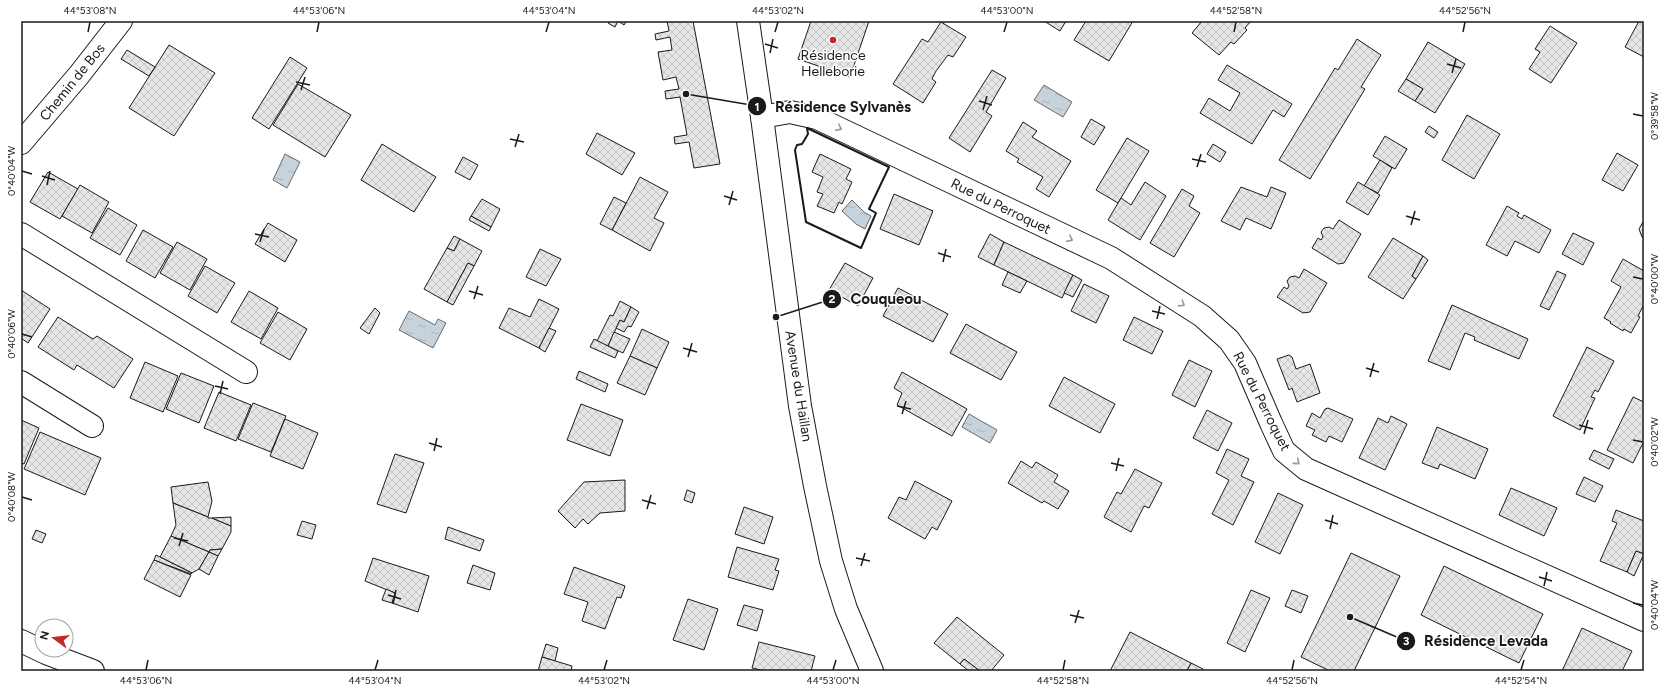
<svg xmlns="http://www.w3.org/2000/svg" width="1665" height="692" viewBox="0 0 1665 692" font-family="Figtree,sans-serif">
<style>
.water{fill:url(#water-ripples);stroke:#6a6a6a}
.building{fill:url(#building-cross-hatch);stroke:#1a1a1a}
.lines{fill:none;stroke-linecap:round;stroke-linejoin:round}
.street-casing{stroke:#1a1a1a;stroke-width:24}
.secondary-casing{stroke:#1a1a1a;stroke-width:24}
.street{stroke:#fff;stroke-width:22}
.secondary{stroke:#fff;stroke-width:22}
.wall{stroke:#1a1a1a;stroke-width:2}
.oneway{stroke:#989898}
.ticks{fill:none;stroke:#1a1a1a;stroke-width:1.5}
.poi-dot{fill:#c62828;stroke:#fff;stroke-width:1.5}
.labels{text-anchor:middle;stroke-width:3;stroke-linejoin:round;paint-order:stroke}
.poi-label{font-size:14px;fill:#1a1a1a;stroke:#fff}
.street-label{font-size:14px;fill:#1a1a1a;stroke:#fff}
.leader{fill:none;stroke:#1a1a1a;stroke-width:1.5}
.callout-dot{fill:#1a1a1a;stroke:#fff;stroke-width:1.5}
.mark-label{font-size:12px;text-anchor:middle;font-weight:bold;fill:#fff}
.callout-label{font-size:15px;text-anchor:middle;font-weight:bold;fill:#1a1a1a;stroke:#fff;stroke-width:3;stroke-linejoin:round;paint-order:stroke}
.neatline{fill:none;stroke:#1a1a1a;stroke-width:1.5}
.ticks-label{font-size:10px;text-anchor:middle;fill:#1a1a1a}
</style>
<defs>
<pattern id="water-ripples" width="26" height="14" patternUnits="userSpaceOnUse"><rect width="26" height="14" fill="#c6d2dc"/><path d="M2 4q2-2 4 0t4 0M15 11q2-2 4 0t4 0" fill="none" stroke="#aab4bc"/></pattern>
<pattern id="building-cross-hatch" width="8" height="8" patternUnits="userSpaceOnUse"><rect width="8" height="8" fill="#e6e6e6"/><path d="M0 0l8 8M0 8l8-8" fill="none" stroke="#c5c5c5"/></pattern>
</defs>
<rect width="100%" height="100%" fill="#fff"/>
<g class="water">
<polygon points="1044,85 1072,102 1063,117 1034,100"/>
<polygon points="285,154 300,162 287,188 273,180"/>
<polygon points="852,200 864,212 871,216 865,229 856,224 842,211"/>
<polygon points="409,311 435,325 438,319 446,323 433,348 399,330"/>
<polygon points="969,414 997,430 990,443 962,427"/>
</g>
<g class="building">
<polygon points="610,21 627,21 624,25 618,21 615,27 608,23"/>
<polygon points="667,21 693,21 720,164 694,168 689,142 675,144 674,137 687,135 680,97 666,99 665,91 679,89 676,77 663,80 658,52 672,50 670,37 656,40 655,34 669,31"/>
<polygon points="811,21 869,21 850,77 798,59"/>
<polygon points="1044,21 1066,21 1060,31"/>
<polygon points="1086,21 1133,21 1109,61 1074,40"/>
<polygon points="1202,21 1251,21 1245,28 1247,30 1234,44 1231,42 1219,55 1192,33"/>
<polygon points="1639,21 1644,21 1644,57 1625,47"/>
<polygon points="941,22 966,37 953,57 948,55 936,71 932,79 936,82 923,103 893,84 922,39 928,42"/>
<polygon points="1550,26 1577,43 1551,83 1529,69 1540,52 1535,49"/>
<polygon points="1357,39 1381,55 1361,87 1365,89 1310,179 1279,160 1335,68 1338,70"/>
<polygon points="1428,42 1465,64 1435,113 1415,101 1423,89 1406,79"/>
<polygon points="169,45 215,73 174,136 129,108"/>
<polygon points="127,50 155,67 149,76 121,59"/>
<polygon points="290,57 307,68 269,129 252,118"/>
<polygon points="1227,65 1292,104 1284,117 1273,110 1252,144 1200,113 1209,98 1230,111 1240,93 1218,80"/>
<polygon points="992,70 1006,78 986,112 992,116 970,152 949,138"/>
<polygon points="1406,79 1423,89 1415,101 1398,91"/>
<polygon points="298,84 351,115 325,157 273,125"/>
<polygon points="1467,115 1500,134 1474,179 1442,160"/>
<polygon points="1091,119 1105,127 1094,145 1081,137"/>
<polygon points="1023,122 1037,131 1032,137 1071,161 1049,197 1036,189 1043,177 1017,162 1019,159 1006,151"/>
<polygon points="1429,126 1438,132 1434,138 1425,132"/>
<polygon points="597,133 635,153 622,175 586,154"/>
<polygon points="1385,136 1407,149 1395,169 1373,156"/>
<polygon points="1127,138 1149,151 1118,203 1096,190"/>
<polygon points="382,144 436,177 414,212 361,180"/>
<polygon points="1213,144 1226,152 1220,162 1207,154"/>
<polygon points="1617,153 1638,165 1623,191 1602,180"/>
<polygon points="820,154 851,169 846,179 852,182 842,204 839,202 834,213 817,206 823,194 817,192 823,177 812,172"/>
<polygon points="463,157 478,165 470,180 455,172"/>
<polygon points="1380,160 1392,168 1378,193 1364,186"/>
<polygon points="48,172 78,189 60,219 30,202"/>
<polygon points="640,177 668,192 654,218 664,223 650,251 612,230"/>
<polygon points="1145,182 1166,196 1140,240 1108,220 1121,198 1131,205"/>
<polygon points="1358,182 1380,195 1368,215 1346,202"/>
<polygon points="80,185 109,202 92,233 62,216"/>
<polygon points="1241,187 1267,197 1271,187 1286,193 1271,229 1246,218 1240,230 1221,221"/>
<polygon points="1182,189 1194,196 1189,206 1200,213 1174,257 1150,243"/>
<polygon points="894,194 933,211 919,245 880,229"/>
<polygon points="614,197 626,203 612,230 600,224"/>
<polygon points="482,199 500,209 491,227 471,216"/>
<polygon points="1507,206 1519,213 1517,216 1522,219 1524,215 1551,230 1539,253 1515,241 1507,256 1486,245"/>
<polygon points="108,208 137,225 120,255 90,238"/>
<polygon points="471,216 491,227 489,231 469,220"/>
<polygon points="1339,220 1361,234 1344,263 1338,264 1312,248 1318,238 1321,240 1323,237 1321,232 1324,228 1329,227 1333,229"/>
<polygon points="1644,220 1644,238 1642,237 1639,229"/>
<polygon points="268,223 297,240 285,262 255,244"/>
<polygon points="143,230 173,247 155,278 126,261"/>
<polygon points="1573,233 1594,243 1583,265 1562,254"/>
<polygon points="990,234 1004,242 994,265 978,257"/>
<polygon points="454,236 460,239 454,251 447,248"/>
<polygon points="1393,238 1423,256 1412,276 1416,279 1403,299 1368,277"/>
<polygon points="460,239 482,251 474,266 468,263 447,302 424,289 447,248 454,251"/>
<polygon points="177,242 207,259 190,290 160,273"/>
<polygon points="1004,242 1073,275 1062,298 994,265"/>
<polygon points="540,249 561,259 546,286 526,277"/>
<polygon points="1423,256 1428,260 1416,279 1412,276"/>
<polygon points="1623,259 1644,271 1644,304 1638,316 1640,317 1631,333 1624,329 1623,331 1610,323 1611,322 1604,318 1621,287 1611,281"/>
<polygon points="468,263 474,266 453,305 447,302"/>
<polygon points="845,263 873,278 858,306 829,290"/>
<polygon points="205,266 235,283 217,313 188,296"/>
<polygon points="1304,269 1327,283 1310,312 1303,313 1277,297 1284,287 1287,289 1289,286 1287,281 1290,277 1295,276 1299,278"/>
<polygon points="1557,271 1566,275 1549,310 1540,306"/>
<polygon points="1008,272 1027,281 1020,293 1002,285"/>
<polygon points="1073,275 1082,280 1073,297 1064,293"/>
<polygon points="1084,284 1109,296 1096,323 1071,311"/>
<polygon points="898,288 948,314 933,342 883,316"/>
<polygon points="21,290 50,309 28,343 21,338"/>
<polygon points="249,291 278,308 261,339 231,322"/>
<polygon points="539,299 559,309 539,348 499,328 509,308 530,317"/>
<polygon points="620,301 631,307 624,322 620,320 608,346 597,341 610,315 613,316"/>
<polygon points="1452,305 1528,339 1519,359 1474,340 1475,337 1465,333 1450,370 1428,361"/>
<polygon points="631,307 639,312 631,327 628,326 624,332 616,328 620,320 624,322"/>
<polygon points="375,308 380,313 369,334 360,328"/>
<polygon points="278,312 307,329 290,360 260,343"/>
<polygon points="58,317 93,339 97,336 133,359 114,388 77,365 74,370 38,347"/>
<polygon points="1134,317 1163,331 1152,354 1123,340"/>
<polygon points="966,324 1017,352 1001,380 950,353"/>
<polygon points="549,328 556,331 545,352 539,348"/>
<polygon points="642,329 669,342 657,368 630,356"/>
<polygon points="614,332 630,339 623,353 608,346"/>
<polygon points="594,339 618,351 615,358 590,347"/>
<polygon points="1587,347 1614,361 1598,392 1595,390 1591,397 1595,398 1580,430 1553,416"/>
<polygon points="1289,355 1292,357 1296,369 1310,364 1320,393 1297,402 1292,388 1289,390 1277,359"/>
<polygon points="630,356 657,368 645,395 617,383"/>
<polygon points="1189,360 1212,371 1195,407 1172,395"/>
<polygon points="145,362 178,376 163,412 130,398"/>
<polygon points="579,371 608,384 605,392 576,379"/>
<polygon points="902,372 967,409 952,436 897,405 902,393 894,388"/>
<polygon points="181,373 214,386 199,423 166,409"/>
<polygon points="1064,377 1115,404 1100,433 1049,406"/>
<polygon points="219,392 251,405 236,441 204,428"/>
<polygon points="1633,397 1644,402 1644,441 1633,463 1607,450"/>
<polygon points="253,403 286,416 271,452 238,439"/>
<polygon points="581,404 623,420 610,456 567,440"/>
<polygon points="1328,408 1353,419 1342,442 1329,436 1326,442 1312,435 1315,430 1306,426 1312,413 1320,418 1325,409"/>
<polygon points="1207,410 1232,423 1218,451 1193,438"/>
<polygon points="1391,416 1407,424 1385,470 1359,458 1378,418 1388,423"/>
<polygon points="285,419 318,433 303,469 270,456"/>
<polygon points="21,420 39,428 24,464 21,463"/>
<polygon points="1437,427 1488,449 1475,479 1440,464 1438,469 1422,463"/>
<polygon points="40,432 101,458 85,495 24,469"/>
<polygon points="1227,449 1249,459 1241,476 1254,482 1233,525 1212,514 1229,480 1216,473"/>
<polygon points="1594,450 1614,459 1609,469 1589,459"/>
<polygon points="395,454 424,463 406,513 377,504"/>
<polygon points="1021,461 1032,468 1036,462 1058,475 1054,482 1069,491 1058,509 1044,501 1042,503 1008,483"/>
<polygon points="1135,469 1162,483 1149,508 1144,506 1131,532 1104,517 1117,492 1121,494"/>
<polygon points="1584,477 1603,486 1595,502 1576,494"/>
<polygon points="625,480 625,511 600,513 588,524 583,519 575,528 558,511 584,482"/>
<polygon points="915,481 952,501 937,530 932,527 925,539 888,518 899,497 906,500"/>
<polygon points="208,482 212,501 208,517 173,503 171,487"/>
<polygon points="1511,488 1557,508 1544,536 1499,515"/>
<polygon points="687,490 695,493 692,503 684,500"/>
<polygon points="1278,493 1303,505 1280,554 1255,542"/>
<polygon points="173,503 208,517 208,518 212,518 231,526 231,532 222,549 210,550 209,552 171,536 176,525"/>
<polygon points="744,507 773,517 764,544 735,534"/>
<polygon points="1616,510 1644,521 1644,554 1636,551 1627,572 1600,561 1617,523 1612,521"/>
<polygon points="231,517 231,526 212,518"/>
<polygon points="302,521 316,525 312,539 297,535"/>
<polygon points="448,527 484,540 480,551 445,539"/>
<polygon points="36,530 46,534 42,543 32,539"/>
<polygon points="171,536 209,552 199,569 192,573 160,557"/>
<polygon points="737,547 779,559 775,570 779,571 773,590 728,577"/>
<polygon points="222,549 218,556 209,552 210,550"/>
<polygon points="1636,551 1644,554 1634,576 1627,572"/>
<polygon points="209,552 218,556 209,575 199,569"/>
<polygon points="1351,553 1400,576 1354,671 1330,671 1301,657"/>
<polygon points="156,555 192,573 191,574 154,560"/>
<polygon points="373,558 429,576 418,612 392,603 395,593 365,581"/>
<polygon points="154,560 191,575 180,597 144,579"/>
<polygon points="473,565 495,573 490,590 467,583"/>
<polygon points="1444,566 1543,614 1519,663 1421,615"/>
<polygon points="574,567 625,586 621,598 617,597 605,629 582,621 588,602 564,594"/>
<polygon points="386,589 395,593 392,603 382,600"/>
<polygon points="1251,590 1270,598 1245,652 1227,643"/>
<polygon points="1292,590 1308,596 1301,613 1285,606"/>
<polygon points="688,599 718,609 704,650 673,640"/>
<polygon points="744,605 763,610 757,631 737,625"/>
<polygon points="957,617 1004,655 991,671 980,671 964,659 960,664 934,643"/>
<polygon points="1582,628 1632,651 1622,671 1562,671"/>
<polygon points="1130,632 1191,663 1187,671 1110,671"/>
<polygon points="759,642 815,656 811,671 765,671 752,668"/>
<polygon points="546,644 558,648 555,661 542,657"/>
<polygon points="542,657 572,666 571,671 538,671"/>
<polygon points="964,659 980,671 969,671 960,664"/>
<polygon points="1191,663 1203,669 1202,671 1187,671"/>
</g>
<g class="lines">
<defs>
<g id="street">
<polyline points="762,117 790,112 817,118 1111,258 1202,316 1229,340 1245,363 1271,423 1284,451 1306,469 1644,620"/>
<polyline points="21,143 79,75 121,21"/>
<polyline points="21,234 246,372"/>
<polyline points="21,382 92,426"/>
<polyline points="21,641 46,653 93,671"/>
</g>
<polyline id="secondary" points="748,21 762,117 800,406 815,486 831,561 846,609 872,671"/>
</defs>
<use href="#street" class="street-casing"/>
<use href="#secondary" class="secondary-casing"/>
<use href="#street" class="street"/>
<use href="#secondary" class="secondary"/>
<polygon class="wall" points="807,128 889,167 869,209 876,213 861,248 806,222 795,150 797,145 802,144 808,134"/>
</g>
<defs><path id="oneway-chevron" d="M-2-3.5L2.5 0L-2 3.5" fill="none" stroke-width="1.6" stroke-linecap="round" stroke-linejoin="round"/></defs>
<g class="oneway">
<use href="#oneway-chevron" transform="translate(839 128) rotate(26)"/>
<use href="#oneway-chevron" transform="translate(1070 239) rotate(26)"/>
<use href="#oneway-chevron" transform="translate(1182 304) rotate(32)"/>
<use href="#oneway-chevron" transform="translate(1297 462) rotate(41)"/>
</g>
<path class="ticks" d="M 88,32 L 90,22M 317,32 L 319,22M 546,32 L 549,22M 775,32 L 778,22M 1004,32 L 1007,22M 1234,32 L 1236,22M 1463,32 L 1465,22M 765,44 L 778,48M 770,53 L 773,39M 1447,64 L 1461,68M 1452,73 L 1456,59M 296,82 L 310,85M 301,90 L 305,77M 979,101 L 992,105M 983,110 L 987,96M 1633,114 L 1643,116M 510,139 L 524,142M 515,147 L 519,134M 1192,159 L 1206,162M 1197,167 L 1201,154M 22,171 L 32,174M 42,176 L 55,180M 47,185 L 50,171M 724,196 L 737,200M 729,205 L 733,191M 1406,216 L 1420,220M 1411,225 L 1415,211M 255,234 L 269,237M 260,242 L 264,229M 938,253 L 951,257M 943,262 L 946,249M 1633,277 L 1643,279M 469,291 L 483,295M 474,299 L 478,286M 1152,311 L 1165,314M 1157,319 L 1160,306M 22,334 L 32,337M 683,348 L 697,352M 688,357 L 692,343M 1366,368 L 1379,372M 1370,377 L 1374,363M 215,386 L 228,389M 220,394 L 223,381M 897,406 L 911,409M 902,414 L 906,401M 1579,425 L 1593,429M 1584,434 L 1588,420M 1633,440 L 1643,442M 429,443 L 442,447M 434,451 L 437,438M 1111,463 L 1124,466M 1116,471 L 1119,458M 22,497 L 32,500M 642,500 L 656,504M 647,509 L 651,495M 1325,520 L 1338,524M 1330,529 L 1333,515M 174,538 L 188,541M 179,546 L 183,533M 856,558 L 870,561M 861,566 L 865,553M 1539,577 L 1552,581M 1544,586 L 1547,572M 388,595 L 401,599M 1633,603 L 1643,605M 393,604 L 396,590M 1070,615 L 1084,618M 1075,623 L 1079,610M 146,670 L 148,660M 375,670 L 378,660M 604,670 L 607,660M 833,670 L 836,660M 1063,670 L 1065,660M 1292,670 L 1294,660M 1521,670 L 1524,660"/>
<circle class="poi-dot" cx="833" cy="40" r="4"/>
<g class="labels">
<g class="poi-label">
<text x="833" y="60">Résidence<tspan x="833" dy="16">Helleborie</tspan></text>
</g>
<g class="street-label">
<text transform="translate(72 82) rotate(-51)" y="5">Chemin de Bos</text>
<text transform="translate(1001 206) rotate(26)" y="5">Rue du Perroquet</text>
<text transform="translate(799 386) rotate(81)" y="5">Avenue du Haillan</text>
<text transform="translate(1262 401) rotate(63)" y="5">Rue du Perroquet</text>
</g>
</g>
<path class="leader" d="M686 94L757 106M776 317L832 299M1350 617L1406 641"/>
<g class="callout-dot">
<circle cx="686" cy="94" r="4"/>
<circle cx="776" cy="317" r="4"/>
<circle cx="1350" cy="617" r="4"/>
<circle cx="757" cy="106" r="10"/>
<circle cx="832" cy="299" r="10"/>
<circle cx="1406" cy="641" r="10"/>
</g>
<g class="mark-label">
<text x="757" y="111">1</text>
<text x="832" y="303">2</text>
<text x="1406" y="645">3</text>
</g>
<g class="callout-label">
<text x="843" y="112">Résidence Sylvanès</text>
<text x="886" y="304">Couqueou</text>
<text x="1486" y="646">Résidence Levada</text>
</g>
<rect width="1665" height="692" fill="none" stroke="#ffffff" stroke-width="44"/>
<g transform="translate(54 638) rotate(285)"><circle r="19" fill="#ffffff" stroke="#a3a3a3"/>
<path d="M0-3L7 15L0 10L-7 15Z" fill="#c62828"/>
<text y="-6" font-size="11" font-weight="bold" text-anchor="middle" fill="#1a1a1a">N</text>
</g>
<rect x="22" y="22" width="1621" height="648" class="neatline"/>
<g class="ticks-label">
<text x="90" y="14">44°53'08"N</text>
<text x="319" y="14">44°53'06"N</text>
<text x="549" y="14">44°53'04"N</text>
<text x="778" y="14">44°53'02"N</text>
<text x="1007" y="14">44°53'00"N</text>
<text x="1236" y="14">44°52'58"N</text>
<text x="1465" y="14">44°52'56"N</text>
<text transform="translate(1654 116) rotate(-90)" y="4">0°39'58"W</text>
<text transform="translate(11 171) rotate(-90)" y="4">0°40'04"W</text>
<text transform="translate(1654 279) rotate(-90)" y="4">0°40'00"W</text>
<text transform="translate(11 334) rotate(-90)" y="4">0°40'06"W</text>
<text transform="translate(1654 442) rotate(-90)" y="4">0°40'02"W</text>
<text transform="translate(11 497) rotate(-90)" y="4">0°40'08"W</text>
<text transform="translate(1654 605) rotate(-90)" y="4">0°40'04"W</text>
<text x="146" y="684">44°53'06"N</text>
<text x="375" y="684">44°53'04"N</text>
<text x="604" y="684">44°53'02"N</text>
<text x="833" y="684">44°53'00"N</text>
<text x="1063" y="684">44°52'58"N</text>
<text x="1292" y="684">44°52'56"N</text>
<text x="1521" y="684">44°52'54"N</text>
</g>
</svg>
